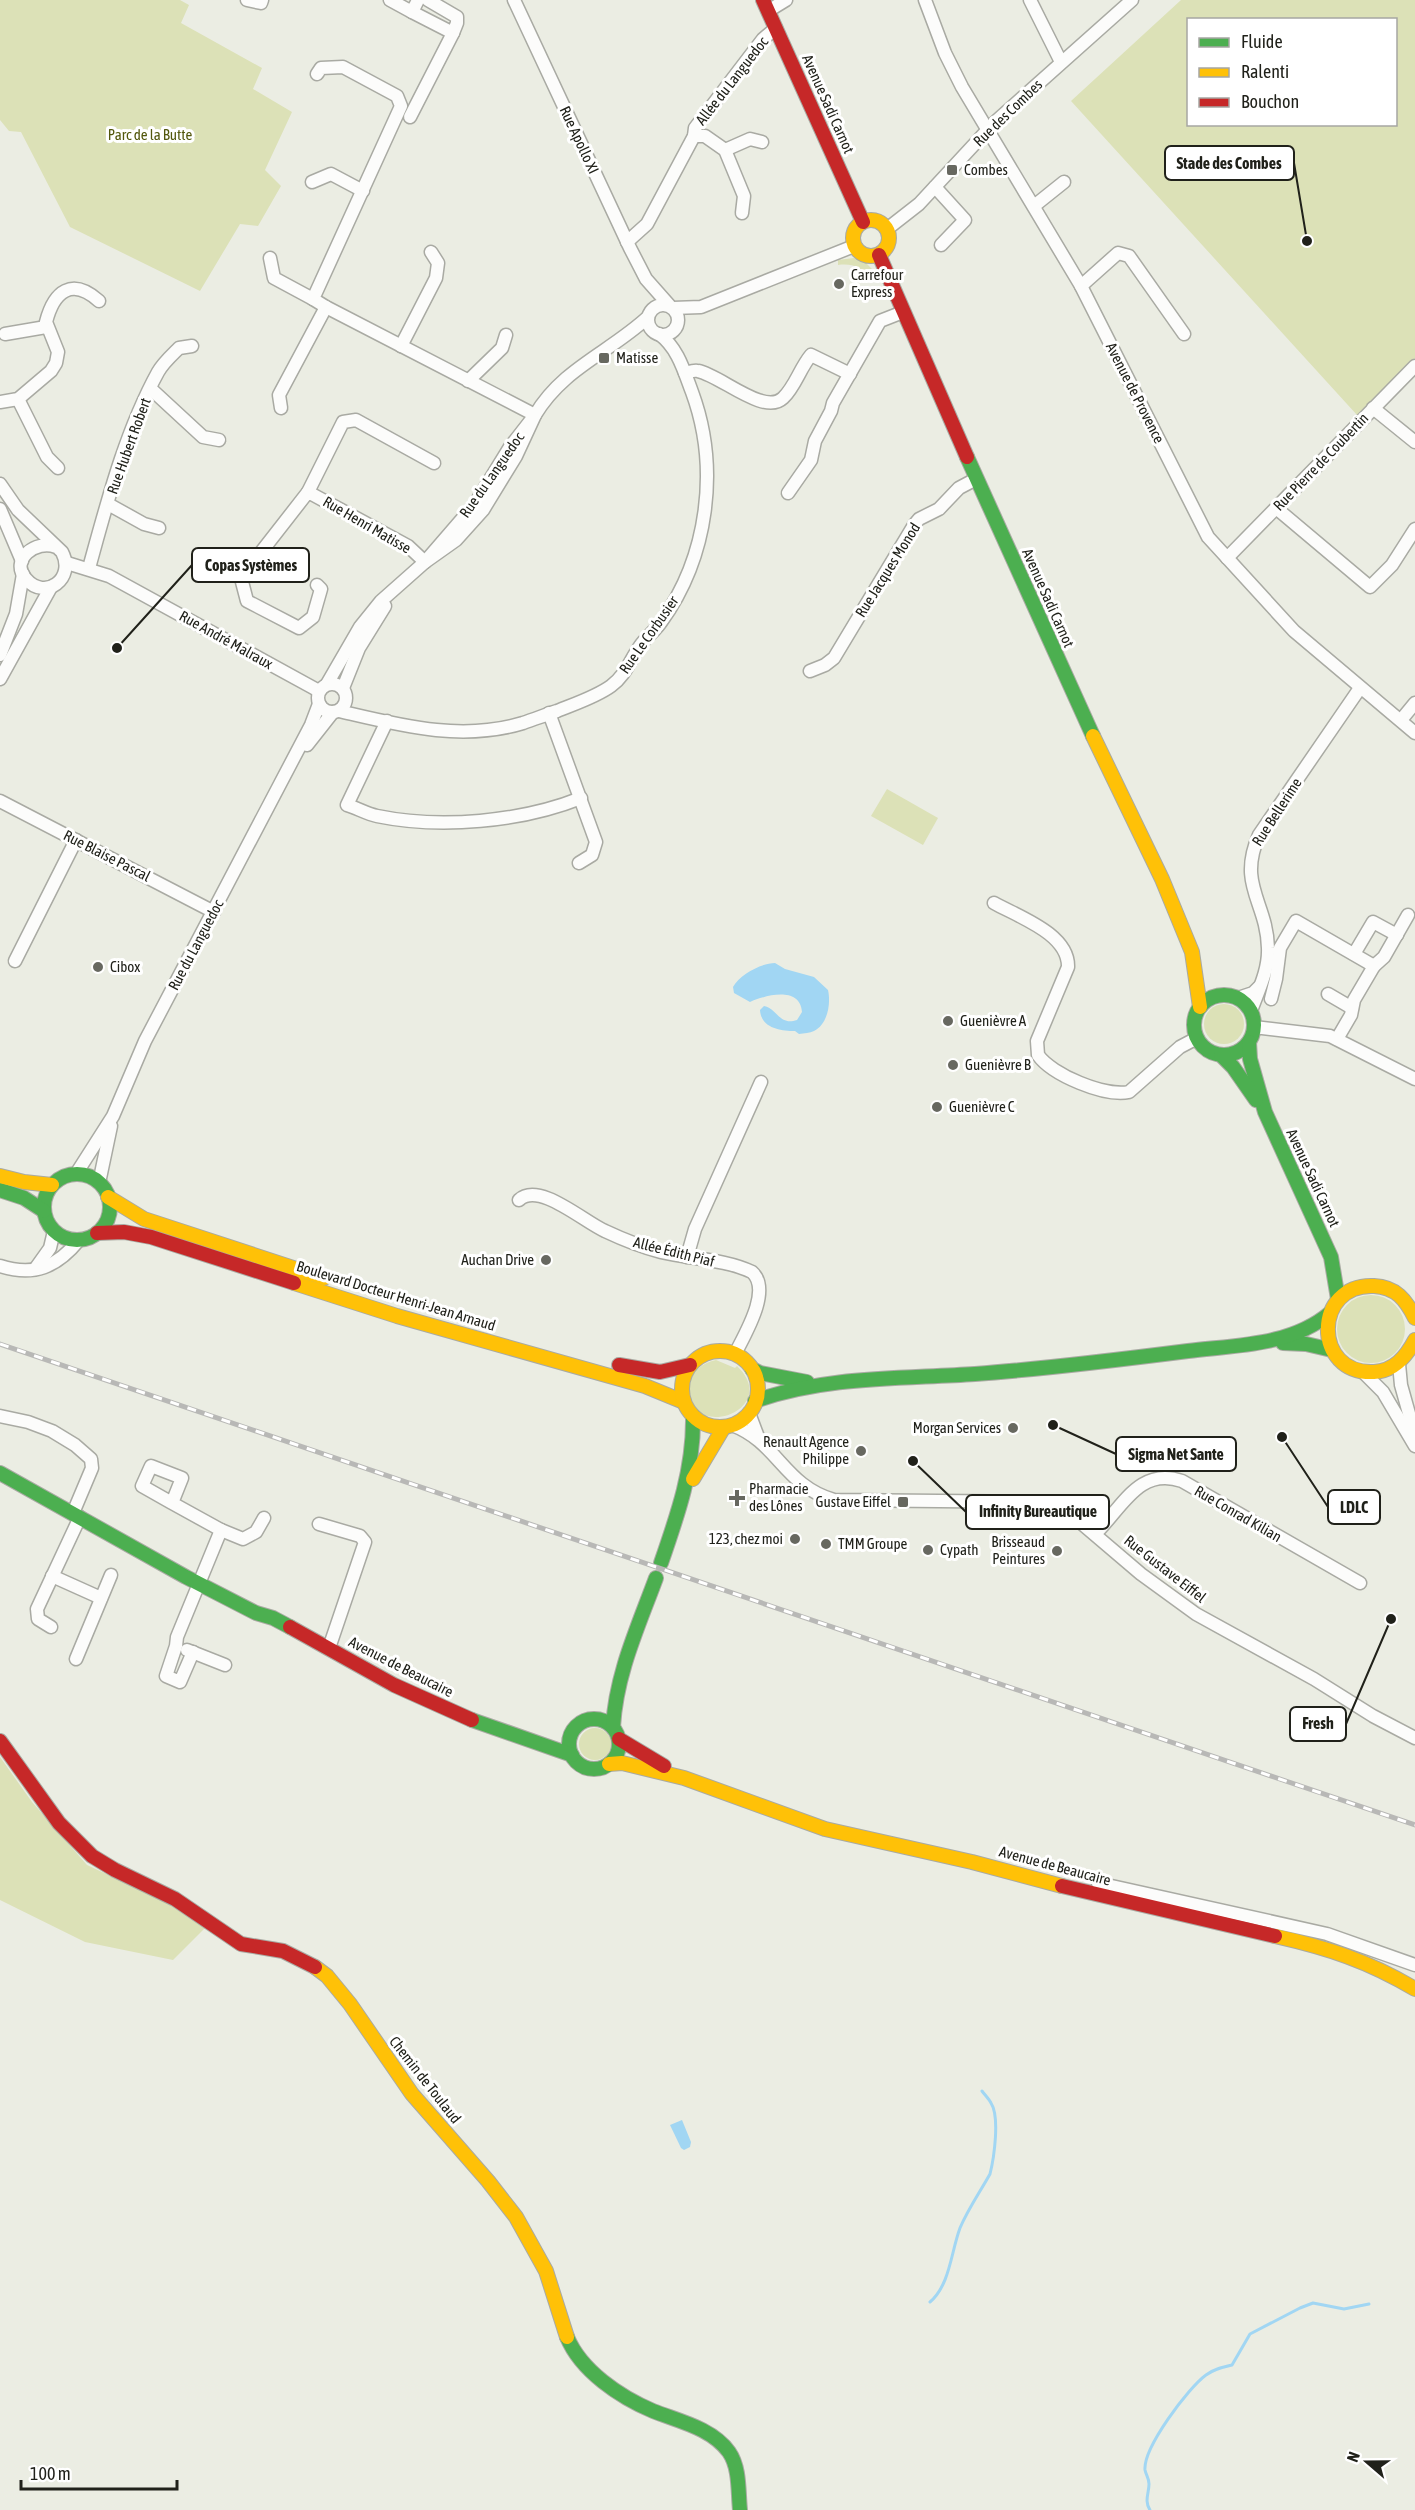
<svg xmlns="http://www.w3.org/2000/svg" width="1415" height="2510" viewBox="0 0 1415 2510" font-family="'Asap Condensed',sans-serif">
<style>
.green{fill:#dce1b7;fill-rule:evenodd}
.water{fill:#a1d6f3}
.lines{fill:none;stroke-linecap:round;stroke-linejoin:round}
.stream{stroke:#a1d6f3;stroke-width:3}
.street-casing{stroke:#a9aaa3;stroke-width:15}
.fast-casing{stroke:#a9aaa3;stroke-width:16}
.slow-casing{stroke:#a9aaa3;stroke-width:16}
.jam-casing{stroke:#a9aaa3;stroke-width:16}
.street{stroke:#fcfcfb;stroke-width:12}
.fast{stroke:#4caf50;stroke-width:14}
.slow{stroke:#ffc107;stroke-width:14}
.jam{stroke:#c62828;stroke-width:14}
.rail-casing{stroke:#b8b8b6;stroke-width:5}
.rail{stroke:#fff;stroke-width:3;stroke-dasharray:9;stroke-linecap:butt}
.poi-dot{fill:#676860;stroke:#fff;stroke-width:2}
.labels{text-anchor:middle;stroke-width:6;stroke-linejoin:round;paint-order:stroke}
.street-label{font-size:15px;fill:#20211a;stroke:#fff}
.park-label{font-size:15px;fill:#52570c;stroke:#fff}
.poi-label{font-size:15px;fill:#20211a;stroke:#fff;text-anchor:start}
.leader{fill:none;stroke:#20211a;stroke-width:2}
.callout-dot{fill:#20211a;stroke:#fff;stroke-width:2}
.callout{fill:#fff;stroke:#20211a;stroke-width:2}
.callout-label{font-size:16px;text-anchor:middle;font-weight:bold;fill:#20211a}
</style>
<rect width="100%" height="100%" fill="#ebede3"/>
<g class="green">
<polygon points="0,0 180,0 189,5 181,23 262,68 253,89 292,112 265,170 281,186 258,226 240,224 200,291 70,227 21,132 9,131 0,120"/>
<path d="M 1181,0 L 1415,0 L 1415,358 L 1357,415 L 1071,101 ZM 1188,20 L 1396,20 L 1396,124 L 1188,124 Z"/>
<path d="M 854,258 L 865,262 L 877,274 L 869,279 C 862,267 852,263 838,265 L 838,260 Z"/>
<polygon points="887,789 938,818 923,845 871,816"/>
<circle cx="1224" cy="1024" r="20"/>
<circle cx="1371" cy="1329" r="34"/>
<path d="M 716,1360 L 735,1368 L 737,1366 C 784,1411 683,1445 690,1384 C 692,1370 703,1363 716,1360 Z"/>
<circle cx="595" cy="1744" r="16"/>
<polygon points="0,1757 32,1802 87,1865 164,1901 205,1928 173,1960 85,1942 0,1900"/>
</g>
<g class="water">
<path d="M 775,963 L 785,969 L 814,977 L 828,990 C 831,1003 828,1024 814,1031 C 810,1033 804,1033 799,1034 L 795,1031 C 780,1031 761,1028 760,1010 L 764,1006 C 778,1009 779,1026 797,1020 L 802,1012 C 800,986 766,995 750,1002 L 734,993 L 733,987 C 740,974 762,963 775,963 Z"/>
<polygon points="682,2120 691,2142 690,2147 684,2150 681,2148 670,2125"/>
</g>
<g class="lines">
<g class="stream">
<path d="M 930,2302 C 950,2285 951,2252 960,2228 C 968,2209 980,2192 990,2174 C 994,2158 1000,2117 991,2103 C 989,2099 985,2095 982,2091"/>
<path d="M 1150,2510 C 1144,2501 1149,2493 1149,2484 C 1149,2478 1146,2475 1145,2470 C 1143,2448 1188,2388 1206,2375 C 1214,2369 1223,2367 1232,2365 L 1250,2334 L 1300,2308 L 1313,2303 L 1344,2309 L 1369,2304"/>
</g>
<defs>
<g id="street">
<polyline points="247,0 261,3 262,0"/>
<polyline points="390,0 412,12 418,0"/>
<polyline points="514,0 630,248 646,279 669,305"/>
<polyline points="925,0 945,53 962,87 1081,286 1208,537 1294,631 1415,733"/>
<polyline points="1030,0 1061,62"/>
<polyline points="768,11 786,0"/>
<polyline points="412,12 453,33 457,23 457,17 428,0"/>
<path d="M 317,74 L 321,68 L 343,67 L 397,96 L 401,106 L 313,299 L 326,307 L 535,415 C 563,368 609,353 648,317"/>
<polyline points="410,117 453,33"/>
<polyline points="694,136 705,136 725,150 744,196 742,213"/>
<polyline points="725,150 750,139 762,142"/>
<polyline points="312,182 331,174 363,191"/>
<polyline points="935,187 965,220 941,245"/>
<polyline points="1034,206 1064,182"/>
<polyline points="887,229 919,204 994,123 1132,0"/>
<polyline points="627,242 647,224 694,136 695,128 763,39 776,28"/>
<polyline points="270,258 274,278 313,299"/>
<polyline points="1081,286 1118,253 1129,256 1184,334"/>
<circle cx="663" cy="320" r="15"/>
<polyline points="673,308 701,307 854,246"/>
<polyline points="5,334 46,327"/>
<polyline points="401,346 436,278 438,263 431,252"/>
<path d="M 685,373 C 689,372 694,370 698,371 C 720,375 764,416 783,398 C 795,387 800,368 811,355 L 850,374"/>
<polyline points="468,381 502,348 506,335"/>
<polyline points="151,389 203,437 219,440"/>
<polyline points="18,399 47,457 58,468"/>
<path d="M 0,402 L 18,399 L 51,371 L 56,363 L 58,352 L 46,322 C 54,291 72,277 99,301"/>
<polyline points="281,408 279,395 326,307"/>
<polyline points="1373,408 1415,442"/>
<path d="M 0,484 L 18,510 L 62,552 C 76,579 45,601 26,579 C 9,560 36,539 56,547"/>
<polyline points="308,492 343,422 356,420 434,463"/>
<polyline points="788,493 811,460 815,441 831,411 833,403 880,321 903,312"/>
<polyline points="108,504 144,524 159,528"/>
<polyline points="1276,508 1370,587 1392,565 1415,529"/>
<polyline points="0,509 22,561"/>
<polyline points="1227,558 1415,366"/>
<polyline points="67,563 109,576 319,691"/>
<path d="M 89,568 C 107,503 125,432 158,372 C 163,363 172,355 179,348 L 192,346"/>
<polyline points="317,585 321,589 313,617 299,628 247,601 241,578 308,492 408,546 425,562"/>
<polyline points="0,655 16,614 23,574"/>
<polyline points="810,671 825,665 834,658 914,525 919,519 939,509 959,488 976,479"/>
<polyline points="0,679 51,587"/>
<circle cx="332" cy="698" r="14"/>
<polyline points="327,684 360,627 381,601 425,562 456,540 483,510 516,456 535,415 510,447 475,504 425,562"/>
<polyline points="343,688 359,648 385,606"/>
<path d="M 339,711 C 399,725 461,742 523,723 C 534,719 546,715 557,711 C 574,704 596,697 611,686 C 626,675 630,660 640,646 C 646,637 655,631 661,622 C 708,557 720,468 692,392 C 684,371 678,348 659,334"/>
<polyline points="549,713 596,842 592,855 579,863"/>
<polyline points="1401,720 1415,703"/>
<path d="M 387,721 L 347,805 C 357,808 367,814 377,816 C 440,829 521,822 581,798"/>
<polyline points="307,745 333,712"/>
<polyline points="0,801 214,912"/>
<path d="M 994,903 C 1019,917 1069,934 1068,967 L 1037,1041 L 1038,1055 C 1052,1075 1105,1097 1129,1092 L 1180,1047 L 1197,1038"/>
<polyline points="1354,954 1373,922 1397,935"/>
<polyline points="15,961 76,840"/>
<polyline points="1374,966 1384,957 1408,915"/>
<polyline points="1328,994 1352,1008"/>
<polyline points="1238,998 1253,993 1260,986"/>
<polyline points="1271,999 1276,979 1280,948 1296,921 1374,966 1354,1000 1351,1015 1337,1039"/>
<path d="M 1251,1011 C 1258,991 1269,970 1268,948 C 1267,902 1237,885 1259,835 L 1360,688"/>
<polyline points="1254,1027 1330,1036 1415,1079"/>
<polyline points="76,1174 113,1116 145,1041 311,725 319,704"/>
<polyline points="99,1183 111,1126"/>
<path d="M 519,1200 C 539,1181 584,1222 605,1231 C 622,1239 642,1247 661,1252 C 690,1259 725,1259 752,1272 C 772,1290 745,1334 735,1354"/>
<polyline points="687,1257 695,1229 761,1082"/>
<path d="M 0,1266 C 34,1277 57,1267 79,1240"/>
<polyline points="35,1269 50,1248 54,1231"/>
<polyline points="1399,1364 1401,1385 1415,1435"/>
<polyline points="1364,1373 1383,1392 1415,1446"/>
<polyline points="749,1413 758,1437"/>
<polyline points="0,1416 28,1422 52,1431 75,1445 91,1459 92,1468 73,1513"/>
<path d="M 732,1425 C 778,1442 784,1486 834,1500 L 1037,1502 L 1047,1503 L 1067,1511 L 1141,1574 L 1196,1614 L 1314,1679 L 1373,1716 L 1415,1738"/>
<polyline points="172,1503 142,1486 151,1466 182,1478 172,1503 221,1530 177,1637 176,1646 166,1676 180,1682 193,1652"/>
<polyline points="319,1524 360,1536 365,1542 329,1648"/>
<polyline points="221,1530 243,1539 256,1532 264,1518"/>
<path d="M 1095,1534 C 1122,1508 1139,1466 1182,1481 L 1360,1583"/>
<polyline points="52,1576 101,1598"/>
<polyline points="51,1627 38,1619 37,1609 80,1517"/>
<polyline points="187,1650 225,1665"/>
<polyline points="76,1659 111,1575"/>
<polyline points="1098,1883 1327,1934 1415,1965"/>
</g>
<g id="fast">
<polyline points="967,457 1093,736"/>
<circle cx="1224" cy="1025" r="30"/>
<polyline points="1249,1042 1250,1059 1265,1112 1331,1257 1338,1299"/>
<polyline points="1221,1055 1233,1067 1256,1100"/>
<circle cx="77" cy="1207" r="33"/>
<polyline points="0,1190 24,1198 44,1211"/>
<polyline points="1283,1343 1306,1344 1332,1350"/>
<polyline points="752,1369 760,1373 807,1382"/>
<path d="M 755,1401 C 826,1376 901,1379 975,1374 C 1046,1369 1117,1360 1188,1351 C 1236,1345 1291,1346 1330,1313"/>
<polyline points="0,1473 186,1577 256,1613 273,1618 290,1627"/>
<path d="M 661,1563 C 678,1514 694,1468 693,1416"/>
<circle cx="594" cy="1744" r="25"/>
<polyline points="472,1720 572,1755"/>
<path d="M 613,1727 C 616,1674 638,1627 656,1578"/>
<path d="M 567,2337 C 581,2371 620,2397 653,2411 C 678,2421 712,2428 729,2452 C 740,2468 738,2491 740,2510"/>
</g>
<g id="slow">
<circle cx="871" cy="238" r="18"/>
<polyline points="1093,736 1162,879 1192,952 1200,1007"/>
<polyline points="0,1176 24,1182 52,1185"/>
<polyline points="108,1197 144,1219 324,1278"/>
<polyline points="294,1283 397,1316 645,1386 684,1402"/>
<path d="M 1415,1318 C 1406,1300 1396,1287 1374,1286 C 1313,1283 1312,1375 1374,1372 C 1394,1371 1406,1357 1415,1340"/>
<circle cx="720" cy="1389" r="38"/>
<polyline points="693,1479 724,1427"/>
<polyline points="609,1764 622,1763 684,1778 825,1829 972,1862 1062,1886"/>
<path d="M 1275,1936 C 1328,1948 1368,1961 1415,1989"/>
<polyline points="315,1967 327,1976 350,2004 412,2094 488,2181 516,2217 546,2271 567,2337"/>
</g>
<g id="jam">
<polyline points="763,0 863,222"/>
<polyline points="879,255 967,457"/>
<polyline points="97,1233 124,1232 151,1237 294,1283"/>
<polyline points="619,1365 660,1372 690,1365"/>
<polyline points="290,1627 394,1685 472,1720"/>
<polyline points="619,1739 664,1766"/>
<polyline points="0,1741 59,1823 92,1856 115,1870 175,1899 241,1944 283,1951 315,1967"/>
<polyline points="1062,1886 1275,1936"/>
</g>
</defs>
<use href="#street" class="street-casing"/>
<use href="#fast" class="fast-casing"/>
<use href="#slow" class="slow-casing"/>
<use href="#jam" class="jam-casing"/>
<use href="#street" class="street"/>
<use href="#fast" class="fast"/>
<use href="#slow" class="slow"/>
<use href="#jam" class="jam"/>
<defs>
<polyline id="rail" points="0,1344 1415,1825"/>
</defs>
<use href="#rail" class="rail-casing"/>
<use href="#rail" class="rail"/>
</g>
<g class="poi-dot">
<rect x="946" y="164" width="12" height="12" rx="3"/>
<circle cx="839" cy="284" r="6"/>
<rect x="598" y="352" width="12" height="12" rx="3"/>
<circle cx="98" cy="967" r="6"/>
<circle cx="948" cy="1021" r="6"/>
<circle cx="953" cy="1065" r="6"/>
<circle cx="937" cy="1107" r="6"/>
<circle cx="546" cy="1260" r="6"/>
<circle cx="1013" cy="1428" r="6"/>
<circle cx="861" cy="1451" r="6"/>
<path d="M734 1489h6v6h6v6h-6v6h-6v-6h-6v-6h6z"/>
<rect x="897" y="1496" width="12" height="12" rx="3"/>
<circle cx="795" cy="1539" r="6"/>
<circle cx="826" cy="1544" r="6"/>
<circle cx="928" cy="1550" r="6"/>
<circle cx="1057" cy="1551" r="6"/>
</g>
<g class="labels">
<g class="street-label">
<text transform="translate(732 81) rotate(-52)" y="5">Allée du Languedoc</text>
<text transform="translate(828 104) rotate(66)" y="5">Avenue Sadi Carnot</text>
<text transform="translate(1008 113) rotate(-44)" y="5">Rue des Combes</text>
<text transform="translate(579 140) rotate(65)" y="5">Rue Apollo XI</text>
<text transform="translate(1135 393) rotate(63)" y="5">Avenue de Provence</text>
<text transform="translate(129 446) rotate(-70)" y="5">Rue Hubert Robert</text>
<text transform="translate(1321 462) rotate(-46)" y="5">Rue Pierre de Coubertin</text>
<text transform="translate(492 475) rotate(-55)" y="5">Rue du Languedoc</text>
<text transform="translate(367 525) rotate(30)" y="5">Rue Henri Matisse</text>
<text transform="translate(888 570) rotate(-58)" y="5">Rue Jacques Monod</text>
<text transform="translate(1048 598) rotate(66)" y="5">Avenue Sadi Carnot</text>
<text transform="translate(649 635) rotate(-55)" y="5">Rue Le Corbusier</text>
<text transform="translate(226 640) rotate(29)" y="5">Rue André Malraux</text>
<text transform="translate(1277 812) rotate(-57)" y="5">Rue Bellerime</text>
<text transform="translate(107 856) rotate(27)" y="5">Rue Blaise Pascal</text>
<text transform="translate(196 945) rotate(-62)" y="5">Rue du Languedoc</text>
<text transform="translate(1313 1178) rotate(65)" y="5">Avenue Sadi Carnot</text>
<text transform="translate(674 1252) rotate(14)" y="5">Allée Édith Piaf</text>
<text transform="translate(396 1296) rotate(17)" y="5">Boulevard Docteur Henri-Jean Arnaud</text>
<text transform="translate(1238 1514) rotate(30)" y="5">Rue Conrad Kilian</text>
<text transform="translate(1165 1569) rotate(38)" y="5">Rue Gustave Eiffel</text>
<text transform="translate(401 1667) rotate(27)" y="5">Avenue de Beaucaire</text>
<text transform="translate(1055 1866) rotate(15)" y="5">Avenue de Beaucaire</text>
<text transform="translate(425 2080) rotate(52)" y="5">Chemin de Toulaud</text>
</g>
<g class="park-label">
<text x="150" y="140">Parc de la Butte</text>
</g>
<g class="poi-label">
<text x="964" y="175">Combes</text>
<text x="851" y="280">Carrefour<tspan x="851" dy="17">Express</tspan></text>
<text x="616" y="363">Matisse</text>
<text x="110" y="972">Cibox</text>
<text x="960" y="1026">Guenièvre A</text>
<text x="965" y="1070">Guenièvre B</text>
<text x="949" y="1112">Guenièvre C</text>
<text x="534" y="1265" text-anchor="end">Auchan Drive</text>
<text x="1001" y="1433" text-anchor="end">Morgan Services</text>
<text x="849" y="1447" text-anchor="end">Renault Agence<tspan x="849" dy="17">Philippe</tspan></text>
<text x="749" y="1494">Pharmacie<tspan x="749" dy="17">des Lônes</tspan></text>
<text x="891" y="1507" text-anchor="end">Gustave Eiffel</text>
<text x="783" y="1544" text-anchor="end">123, chez moi</text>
<text x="1045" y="1547" text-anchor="end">Brisseaud<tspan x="1045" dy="17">Peintures</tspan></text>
<text x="838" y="1549">TMM Groupe</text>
<text x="940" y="1555">Cypath</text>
</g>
</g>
<path class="leader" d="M1307 241L1294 163M117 648L192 565M1053 1425L1116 1454M1282 1437L1328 1507M913 1461L966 1512M1391 1619L1346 1724"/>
<g class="callout-dot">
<circle cx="1307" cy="241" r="6"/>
<circle cx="117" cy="648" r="6"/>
<circle cx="1053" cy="1425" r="6"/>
<circle cx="1282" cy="1437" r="6"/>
<circle cx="913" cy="1461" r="6"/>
<circle cx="1391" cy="1619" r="6"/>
</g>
<g class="callout">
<rect x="1165" y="146" width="129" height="34" rx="6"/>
<rect x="192" y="548" width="117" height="34" rx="6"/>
<rect x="1116" y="1437" width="120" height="34" rx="6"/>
<rect x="1328" y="1490" width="52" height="34" rx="6"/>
<rect x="966" y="1495" width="143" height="34" rx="6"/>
<rect x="1290" y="1707" width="56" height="34" rx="6"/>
</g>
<g class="callout-label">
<text x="1229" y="169">Stade des Combes</text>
<text x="251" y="571">Copas Systèmes</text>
<text x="1176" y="1460">Sigma Net Sante</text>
<text x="1354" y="1513">LDLC</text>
<text x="1038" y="1517">Infinity Bureautique</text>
<text x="1318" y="1729">Fresh</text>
</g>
<rect x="1187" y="18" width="210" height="108" fill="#ffffff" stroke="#a6a6a3" stroke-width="1.5"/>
<rect x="1199" y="38" width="30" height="9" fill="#4caf50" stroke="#a6a6a3" stroke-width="1.5"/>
<text x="1241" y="48" font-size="18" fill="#20211a">Fluide</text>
<rect x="1199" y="68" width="30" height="9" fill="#ffc107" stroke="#a6a6a3" stroke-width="1.5"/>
<text x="1241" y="78" font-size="18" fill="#20211a">Ralenti</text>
<rect x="1199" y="98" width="30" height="9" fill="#c62828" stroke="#a6a6a3" stroke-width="1.5"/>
<text x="1241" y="108" font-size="18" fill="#20211a">Bouchon</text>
<g transform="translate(1367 2462) rotate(290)" stroke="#ffffff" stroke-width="4.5" paint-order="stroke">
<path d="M0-4.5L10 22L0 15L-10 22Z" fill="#20211a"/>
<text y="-9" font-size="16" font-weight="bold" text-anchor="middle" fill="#20211a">N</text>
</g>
<path d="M21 2480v9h156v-9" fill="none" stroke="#20211a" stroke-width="3"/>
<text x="30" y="2480" font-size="18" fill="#20211a" stroke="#ffffff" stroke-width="4.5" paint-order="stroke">100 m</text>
</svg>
